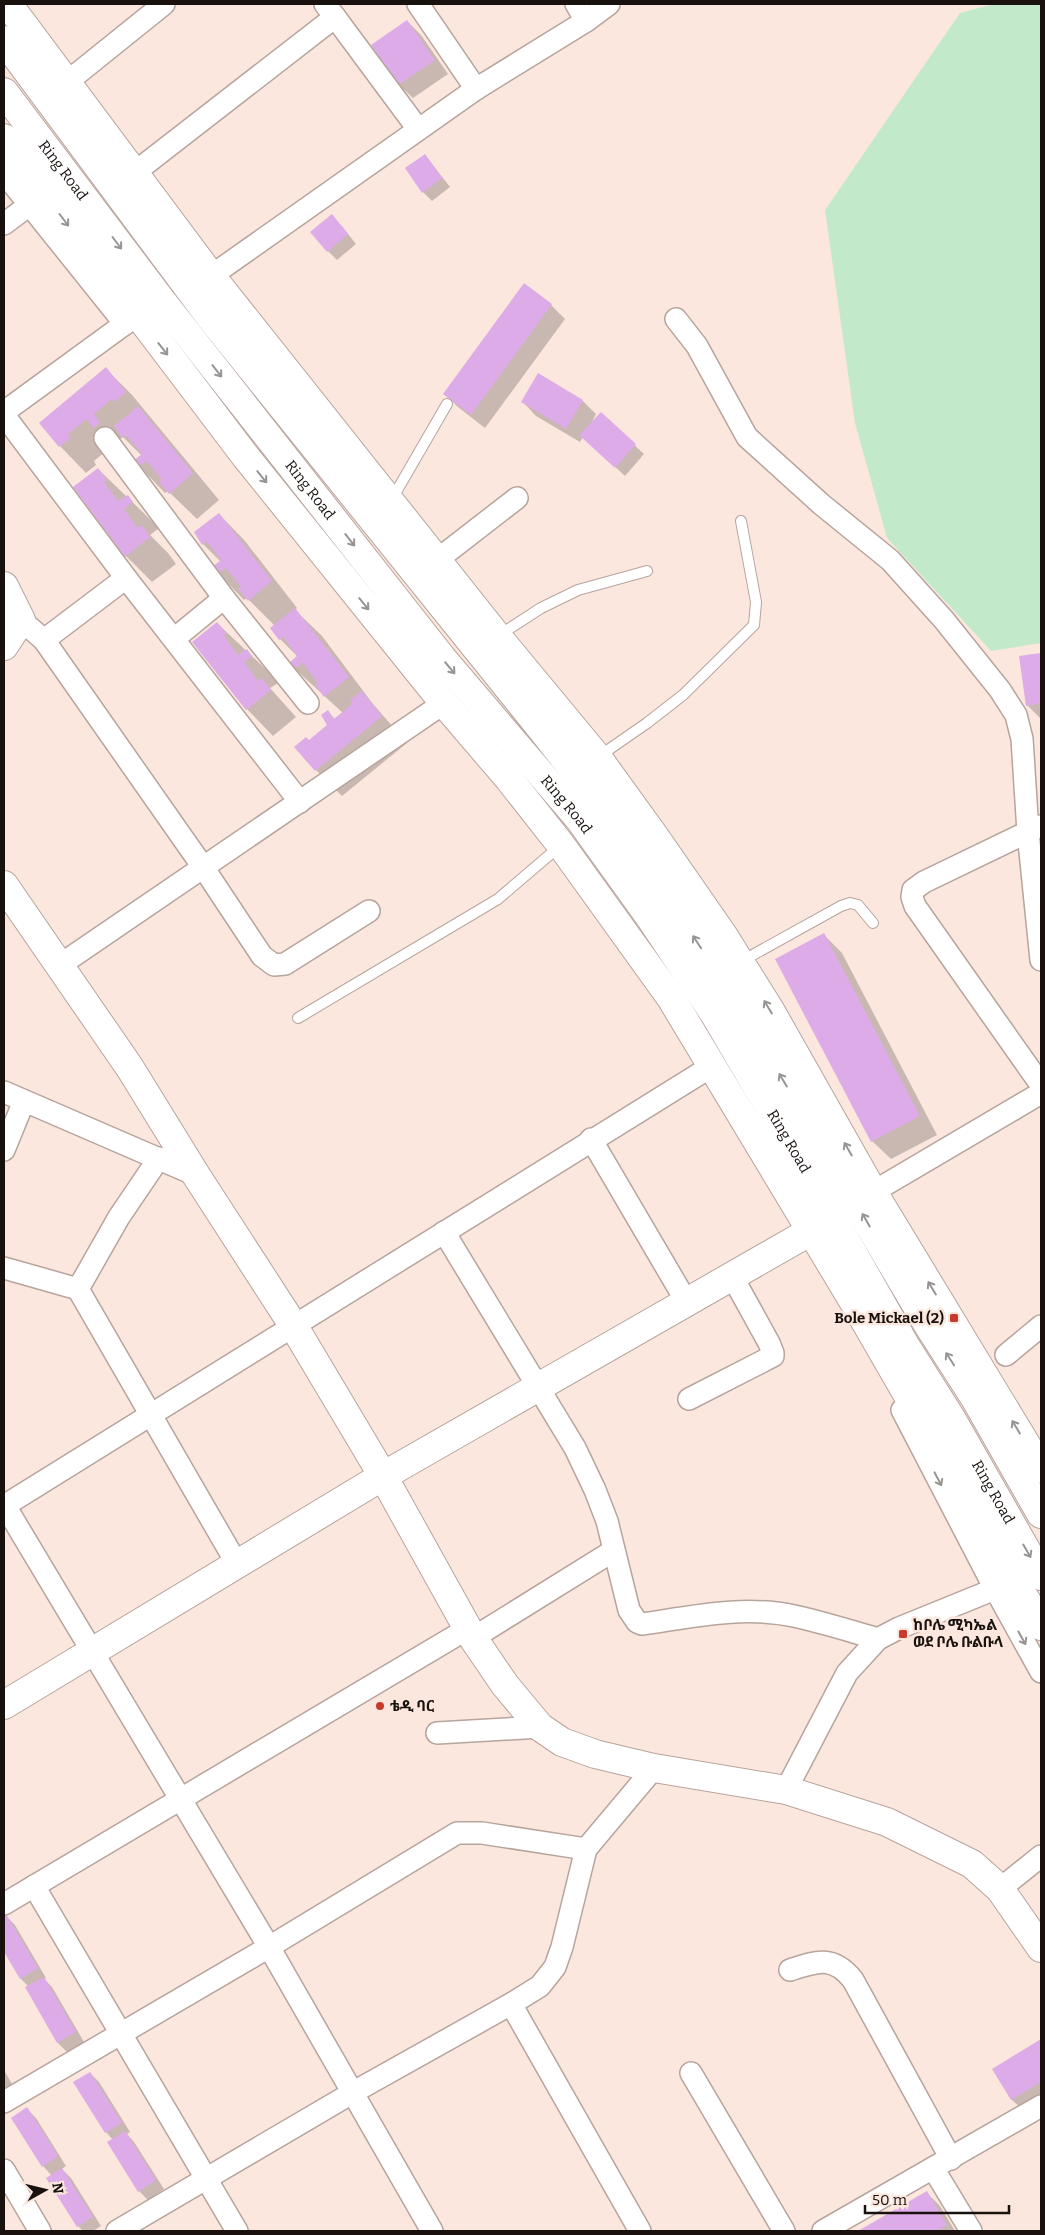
<svg xmlns="http://www.w3.org/2000/svg" width="1045" height="2235" viewBox="0 0 1045 2235" font-family="Bitter,'Noto Sans Ethiopic',serif">
<style>
.green{fill:#c2eaca}
.shadow{fill:#0003}
.building{fill:#ddace8}
.lines{fill:none;stroke-linecap:round;stroke-linejoin:round}
.lane-casing{stroke:#b7a49d;stroke-width:12}
.street-casing{stroke:#b7a49d;stroke-width:24}
.secondary-casing{stroke:#b7a49d;stroke-width:30}
.highway-casing{stroke:#b7a49d;stroke-width:30}
.lane{stroke:#fff;stroke-width:10}
.street{stroke:#fff;stroke-width:21}
.secondary{stroke:#fff;stroke-width:28}
.highway{stroke:#fff;stroke-width:28}
.oneway{stroke:#979493}
.poi-dot{fill:#c73a2c;stroke:#fbe7de;stroke-width:2}
.labels{text-anchor:middle;stroke-width:5;stroke-linejoin:round;paint-order:stroke}
.street-label{font-size:15px;fill:#18110e;stroke:#fbe7de}
.poi-label{font-size:15px;font-weight:bold;fill:#18110e;stroke:#fbe7de;text-anchor:start}
</style>
<rect width="100%" height="100%" fill="#fbe7de"/>
<polygon class="green" points="994,4 1041,4 1041,643 991,651 887,538 855,423 825,210 960,13"/>
<g class="shadow">
<polygon points="407,21 421,35 448,74 413,98 399,85 372,45"/>
<polygon points="425,155 450,187 432,201 423,192"/>
<polygon points="341,225 356,244 337,260 328,251"/>
<polygon points="524,285 551,305 565,319 485,428 458,407 444,394"/>
<polygon points="106,369 132,395 219,500 197,519 168,491 165,493 139,466 142,456 123,437 94,461 96,465 86,473 60,446 41,423"/>
<polygon points="583,401 596,414 592,422 601,414 644,454 625,476 583,437 580,442 536,416 523,402"/>
<polygon points="98,469 154,523 158,529 150,535 168,553 176,564 152,582 126,556"/>
<polygon points="219,514 245,541 297,608 295,610 322,636 373,704 407,743 342,796 316,770 309,741 329,725 328,712 335,719 343,713 295,669 290,663 298,657 280,639 272,628 275,626 247,598 244,600 218,573 221,562 203,544"/>
<polygon points="217,623 274,677 278,683 270,688 296,717 273,736 247,709 194,642"/>
<polygon points="1041,654 1041,719 1027,705 1020,657"/>
<polygon points="824,935 842,953 937,1135 891,1159 872,1141"/>
<polygon points="6,1916 15,1925 46,1978 44,1979 52,1987 84,2042 67,2052 58,2043 27,1988 29,1987 21,1979 4,1950 4,1917"/>
<polygon points="1041,2041 1041,2104 1026,2113 1012,2100 994,2070"/>
<polygon points="4,2070 12,2084 4,2089"/>
<polygon points="90,2073 99,2082 130,2132 127,2134 134,2142 164,2189 148,2200 139,2191 113,2140 106,2132"/>
<polygon points="27,2109 36,2118 66,2166 62,2169 71,2178 101,2226 93,2231 83,2231 78,2226 52,2176 43,2166"/>
<polygon points="927,2193 940,2206 955,2231 861,2231"/>
</g>
<g class="building">
<polygon points="407,20 435,60 398,85 371,45"/>
<polygon points="425,154 442,178 422,193 405,168"/>
<polygon points="332,214 348,234 327,252 310,232"/>
<polygon points="524,283 552,304 471,415 443,394"/>
<polygon points="106,367 126,392 115,402 112,399 94,414 100,423 93,428 87,419 68,434 71,438 59,447 39,423"/>
<polygon points="538,373 583,400 566,429 521,402"/>
<polygon points="138,406 193,473 169,494 159,482 162,480 147,461 138,467 133,461 142,454 127,436 123,438 114,426"/>
<polygon points="601,412 636,444 615,468 579,435"/>
<polygon points="98,468 107,480 104,482 118,501 128,495 133,502 124,509 138,528 142,525 150,537 125,557 73,487"/>
<polygon points="219,513 272,581 248,601 238,589 241,587 226,568 217,574 212,567 221,560 206,541 202,545 194,532"/>
<polygon points="295,608 349,677 324,697 315,685 317,682 303,663 294,669 289,663 297,656 283,637 279,640 270,628"/>
<polygon points="217,622 226,633 224,636 238,655 247,649 252,656 244,662 258,681 262,678 271,690 246,710 192,642"/>
<polygon points="1041,653 1041,703 1026,706 1019,656"/>
<polygon points="362,691 382,716 315,771 294,747 306,737 309,740 327,725 321,715 328,710 334,719 352,704 350,700"/>
<polygon points="824,933 920,1116 871,1142 775,959"/>
<polygon points="6,1914 38,1968 20,1979 4,1952 4,1916"/>
<polygon points="44,1977 76,2032 57,2043 25,1987"/>
<polygon points="1041,2039 1041,2082 1011,2100 992,2069"/>
<polygon points="90,2072 122,2123 105,2133 73,2082"/>
<polygon points="27,2107 58,2156 42,2167 11,2118"/>
<polygon points="125,2131 156,2180 138,2192 107,2142"/>
<polygon points="62,2168 93,2217 77,2227 46,2178"/>
<polygon points="927,2191 947,2225 937,2231 858,2231"/>
</g>
<g class="lines">
<defs>
<g id="lane">
<polyline points="392,499 447,404"/>
<polyline points="498,636 541,608 578,590 647,571"/>
<polyline points="598,757 647,723 683,695 754,625 756,602 741,521"/>
<polyline points="740,962 841,906 850,903 858,905 873,923"/>
<polyline points="298,1018 498,899 560,846"/>
</g>
<g id="street">
<polyline points="418,4 476,89"/>
<polyline points="576,4 586,21"/>
<polyline points="335,17 418,129"/>
<polyline points="67,82 164,4"/>
<polyline points="4,173 125,324"/>
<polyline points="134,173 335,17 325,4"/>
<polyline points="4,224 40,197"/>
<polyline points="211,276 476,89 586,21 609,4"/>
<polyline points="676,319 697,346 747,437 821,504 890,560 944,620 1000,690 1016,715 1022,739 1028,832 1041,960"/>
<polyline points="4,412 137,315"/>
<polyline points="4,415 126,578 300,802"/>
<polyline points="105,438 224,598 308,703"/>
<polyline points="437,560 517,498"/>
<polyline points="21,620 44,640 203,867 262,956 274,965 285,964 369,911"/>
<polyline points="174,639 224,598"/>
<polyline points="44,640 126,578"/>
<polyline points="1040,826 924,882 913,890 912,897 915,906 1041,1085"/>
<polyline points="60,965 444,703"/>
<polyline points="4,1092 196,1175"/>
<polyline points="591,1139 686,1301"/>
<polyline points="4,1150 24,1101"/>
<polyline points="873,1192 1041,1093"/>
<path d="M 444,1232 L 575,1448 L 595,1490 L 607,1521 L 629,1610 L 637,1622 L 642,1624 C 691,1617 744,1605 794,1616 C 822,1622 850,1631 878,1639"/>
<polyline points="4,1268 78,1289 237,1564"/>
<polyline points="78,1289 119,1217 159,1158"/>
<polyline points="1006,1355 1041,1326"/>
<polyline points="689,1399 773,1356 773,1353 769,1343 732,1276"/>
<polyline points="902,1410 995,1589 1041,1672"/>
<polyline points="4,1504 269,1947 432,2231"/>
<polyline points="4,1506 712,1066"/>
<polyline points="473,1638 613,1551"/>
<polyline points="437,1733 540,1727"/>
<polyline points="786,1790 847,1673 878,1639 899,1628 995,1589"/>
<polyline points="34,1886 237,2231"/>
<polyline points="1000,1889 1041,1856"/>
<polyline points="4,1904 467,1629"/>
<path d="M 790,1970 C 817,1961 833,1955 853,1980 L 951,2159"/>
<polyline points="511,2004 640,2231"/>
<polyline points="691,2073 784,2231"/>
<polyline points="4,2102 269,1947 457,1833 482,1833 586,1849"/>
<polyline points="933,2168 971,2231"/>
<polyline points="4,2170 40,2231"/>
<polyline points="117,2231 352,2093 511,2004 540,1986 555,1967 562,1947 586,1849 654,1768"/>
<polyline points="823,2231 1041,2106"/>
</g>
<g id="secondary">
<polyline points="8,4 211,276 497,636 598,758 655,837 723,935 770,1010 873,1192 1041,1469"/>
<polyline points="4,138 246,457 444,703 509,779 561,845 671,998 858,1309 1041,1626"/>
<polyline points="4,586 21,620 4,646"/>
<polyline points="4,885 130,1068 196,1175 293,1325 383,1476 473,1638 505,1685 540,1727 562,1742 595,1754 654,1768 786,1790 887,1822 972,1864 1000,1889 1041,1948"/>
<polyline points="4,1705 383,1476 811,1231"/>
</g>
<g id="highway">
<polyline points="4,40 210,317 547,736 613,821 693,937 751,1025 928,1325 976,1400 1041,1514"/>
<path id="s1" d="M 4,92 L 161,300 L 442,658 L 580,820 L 649,916 L 715,1015 L 815,1186 L 905,1345 L 951,1418 L 1041,1576"/>
</g>
</defs>
<use href="#lane" class="lane-casing"/>
<use href="#street" class="street-casing"/>
<use href="#secondary" class="secondary-casing"/>
<use href="#highway" class="highway-casing"/>
<use href="#lane" class="lane"/>
<use href="#street" class="street"/>
<use href="#secondary" class="secondary"/>
<use href="#highway" class="highway"/>
</g>
<defs><path id="oneway-shaft" d="M-6 0H5M1.5-3L5.5 0L1.5 3" fill="none" stroke-width="1.6" stroke-linecap="round" stroke-linejoin="round" transform="scale(1.25)"/></defs>
<g class="oneway">
<use href="#oneway-shaft" transform="translate(64 220) rotate(53)"/>
<use href="#oneway-shaft" transform="translate(117 243) rotate(53)"/>
<use href="#oneway-shaft" transform="translate(163 349) rotate(52)"/>
<use href="#oneway-shaft" transform="translate(217 371) rotate(52)"/>
<use href="#oneway-shaft" transform="translate(262 477) rotate(51)"/>
<use href="#oneway-shaft" transform="translate(350 540) rotate(52)"/>
<use href="#oneway-shaft" transform="translate(364 604) rotate(51)"/>
<use href="#oneway-shaft" transform="translate(450 668) rotate(50)"/>
<use href="#oneway-shaft" transform="translate(697 942) rotate(-123)"/>
<use href="#oneway-shaft" transform="translate(768 1007) rotate(-121)"/>
<use href="#oneway-shaft" transform="translate(783 1080) rotate(-121)"/>
<use href="#oneway-shaft" transform="translate(848 1149) rotate(-120)"/>
<use href="#oneway-shaft" transform="translate(866 1220) rotate(-120)"/>
<use href="#oneway-shaft" transform="translate(932 1288) rotate(-121)"/>
<use href="#oneway-shaft" transform="translate(950 1359) rotate(-123)"/>
<use href="#oneway-shaft" transform="translate(1016 1427) rotate(-121)"/>
<use href="#oneway-shaft" transform="translate(938 1479) rotate(62)"/>
<use href="#oneway-shaft" transform="translate(1027 1551) rotate(60)"/>
<use href="#oneway-shaft" transform="translate(1022 1638) rotate(61)"/>
</g>
<g class="poi-dot">
<rect x="949" y="1313" width="10" height="10" rx="2.5"/>
<rect x="898" y="1629" width="10" height="10" rx="2.5"/>
<circle cx="380" cy="1706" r="5"/>
</g>
<g class="labels">
<g class="street-label">
<text dy="5" stroke="none"><textPath href="#s1" startOffset="98">Ring Road</textPath></text>
<text dy="5" stroke="none"><textPath href="#s1" startOffset="502">Ring Road</textPath></text>
<text dy="5" stroke="none"><textPath href="#s1" startOffset="908">Ring Road</textPath></text>
<text dy="5" stroke="none"><textPath href="#s1" startOffset="1312">Ring Road</textPath></text>
<text dy="5" stroke="none"><textPath href="#s1" startOffset="1718">Ring Road</textPath></text>
</g>
<g class="poi-label">
<text x="944" y="1323" text-anchor="end">Bole Mickael (2)</text>
<text x="913" y="1630">ከቦሌ ሚካኤል<tspan x="913" dy="17">ወደ ቦሌ ቡልቡላ</tspan></text>
<text x="390" y="1711">ቴዲ ባር</text>
</g>
</g>
<rect width="1045" height="2235" fill="none" stroke="#18110e" stroke-width="10"/>
<g transform="translate(45 2190) rotate(82)" stroke="#fbe7de" stroke-width="4" paint-order="stroke">
<path d="M0-4L9 19L0 12L-9 19Z" fill="#18110e"/>
<text y="-8" font-size="14" font-weight="bold" text-anchor="middle" fill="#18110e">N</text>
</g>
<path d="M865 2205v8h144v-8" fill="none" stroke="#18110e" stroke-width="2.5"/>
<text x="872" y="2205" font-size="15" fill="#18110e" stroke="#fbe7de" stroke-width="4" paint-order="stroke">50 m</text>
</svg>
